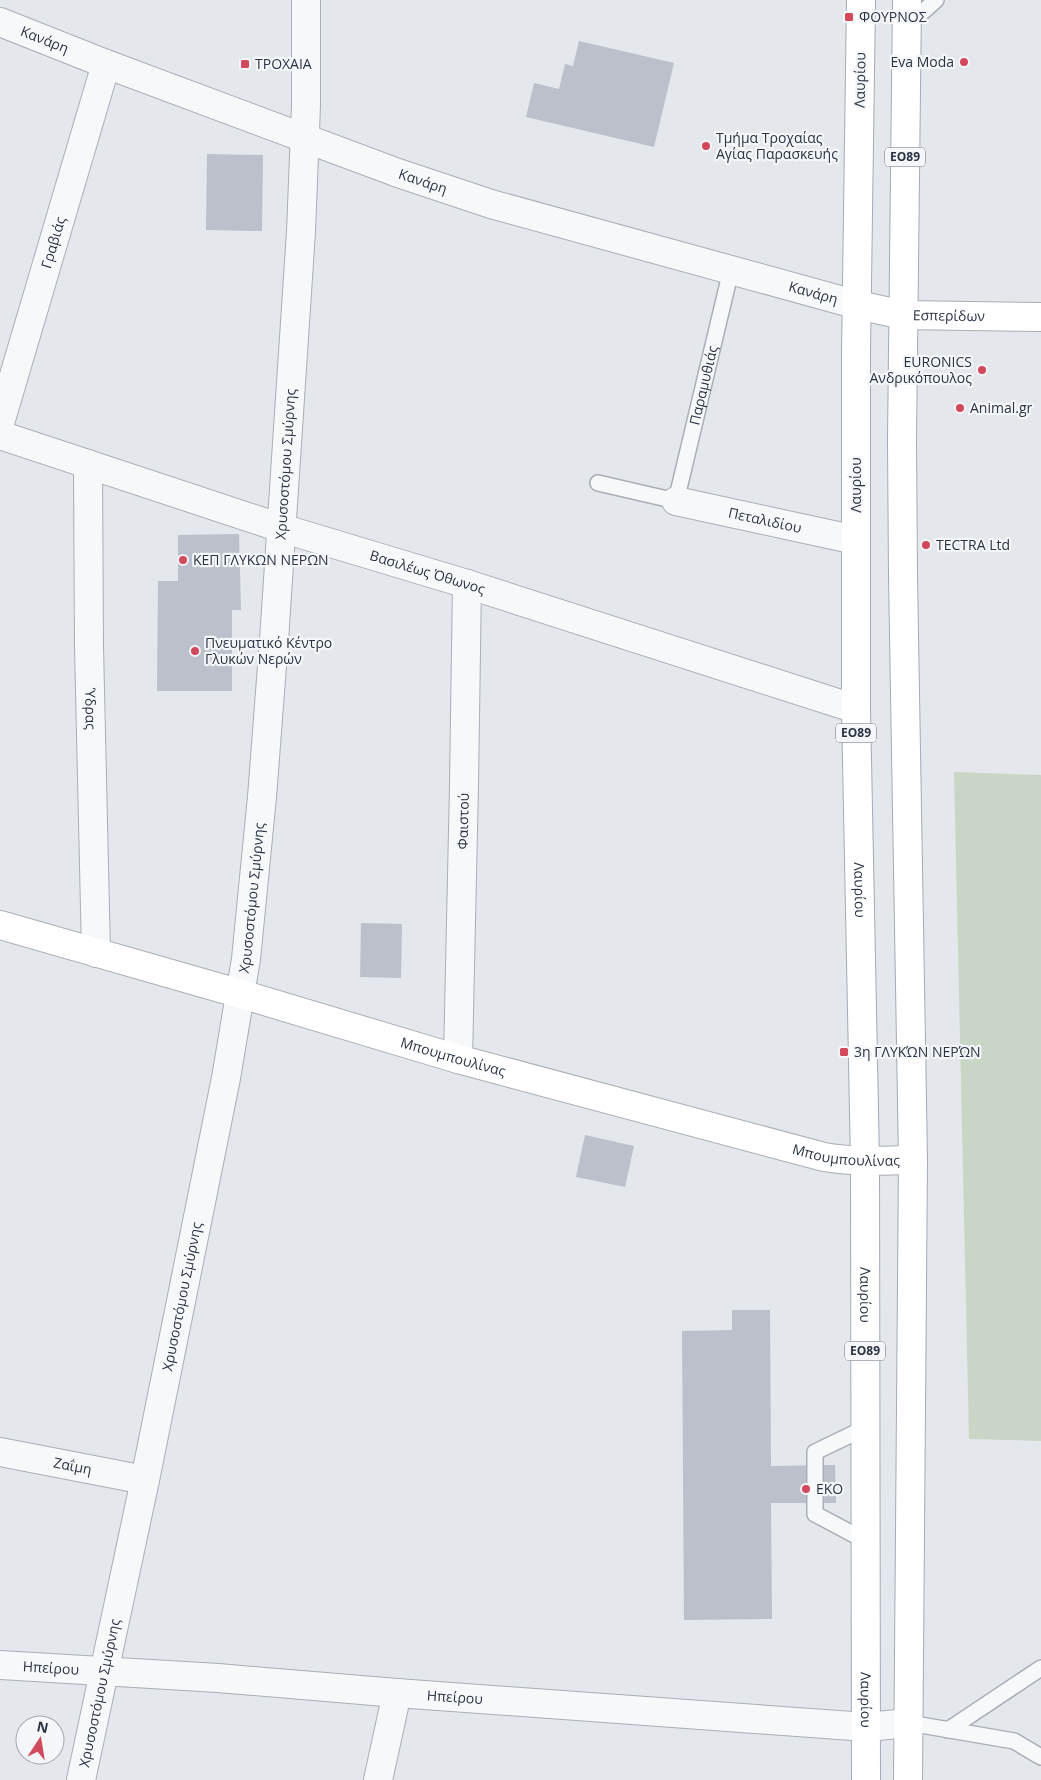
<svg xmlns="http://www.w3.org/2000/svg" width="1041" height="1780" viewBox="0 0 1041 1780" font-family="'Open Sans',sans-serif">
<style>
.green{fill:#c9d6c5}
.building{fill:#bbc0ca}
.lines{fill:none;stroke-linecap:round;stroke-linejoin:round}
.lane-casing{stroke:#a9aeb7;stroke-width:18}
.street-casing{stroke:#a9aeb7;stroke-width:30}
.secondary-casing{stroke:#a9aeb7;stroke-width:30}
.primary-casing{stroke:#a3abb8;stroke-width:30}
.lane{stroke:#f7f8fa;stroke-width:15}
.street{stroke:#f7f8fa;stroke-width:28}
.secondary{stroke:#fff;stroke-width:28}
.primary{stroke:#fff;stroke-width:28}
.poi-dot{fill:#d1495b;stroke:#f4f6f9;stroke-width:2}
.labels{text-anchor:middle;stroke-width:4.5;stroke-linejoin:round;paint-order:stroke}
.shield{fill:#f4f6f9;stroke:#676e7b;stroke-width:1}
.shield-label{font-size:12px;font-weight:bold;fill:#2b3445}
.poi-label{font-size:14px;fill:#2b3445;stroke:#f4f6f9;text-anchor:start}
.street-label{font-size:14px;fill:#2b3445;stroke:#f4f6f9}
</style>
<rect width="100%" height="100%" fill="#e4e7ec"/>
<polygon class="green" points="954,772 1041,775 1041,1441 969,1439"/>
<g class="building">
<polygon points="579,41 674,63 654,147 526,117 534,83 559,89 565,64 573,66"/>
<polygon points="207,154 263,155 262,231 206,230"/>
<polygon points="239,534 241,610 232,610 232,691 157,691 158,581 178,581 178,535"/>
<polygon points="361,923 402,924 401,978 360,977"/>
<polygon points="585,1135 634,1146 625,1187 576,1177"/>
<polygon points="732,1310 770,1310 771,1466 835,1465 836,1503 771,1503 772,1619 684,1620 682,1331 732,1330"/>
</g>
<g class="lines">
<defs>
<g id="lane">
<polyline points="907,26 936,0"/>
<path id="s1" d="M 598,483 L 676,501 L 731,270"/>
<polyline points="865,1428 815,1452 815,1514 866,1541"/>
<polyline points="909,1723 1014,1741 1041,1757"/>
<polyline points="948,1730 1041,1668"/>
</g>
<g id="street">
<path id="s2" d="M 0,22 L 106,64 L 398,173 L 491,204 L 858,305"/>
<path id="s3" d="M 0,423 L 106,64"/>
<path id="s4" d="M 0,435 L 281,528 L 467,584 L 856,709"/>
<path id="s5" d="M 88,464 L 89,646 L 96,953"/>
<path id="s6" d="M 676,501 L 856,540"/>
<path id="s7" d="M 458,1059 L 464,785 L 467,584"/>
<path id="s8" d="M 0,1452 L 145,1480"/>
<path id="s9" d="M 0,1665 L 218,1678 L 397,1693 L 866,1727 L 909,1723"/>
<path id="s10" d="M 81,1780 L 145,1480 L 226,1078 L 246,959 L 262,797 L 274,640 L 301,232 L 306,105 L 306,0"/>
<polyline points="378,1780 397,1693"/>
</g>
<g id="secondary">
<path id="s11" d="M 858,305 L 903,315 L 1041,317"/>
<path id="s12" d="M 0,925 L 241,994 L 458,1059 L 824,1157 C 854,1162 883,1161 913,1160"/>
</g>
<g id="primary">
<path id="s13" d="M 861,0 L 856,355 L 856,709 L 865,1161 L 866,1780"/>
<polyline points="907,0 902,440 903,576 913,1160 908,1780"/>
</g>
</defs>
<use href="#lane" class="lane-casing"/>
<use href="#street" class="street-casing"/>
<use href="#secondary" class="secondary-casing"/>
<use href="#primary" class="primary-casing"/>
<use href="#lane" class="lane"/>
<use href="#street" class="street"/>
<use href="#secondary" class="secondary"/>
<use href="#primary" class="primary"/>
</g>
<g class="poi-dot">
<rect x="844" y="12" width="10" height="10" rx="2.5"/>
<circle cx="964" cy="62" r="5"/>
<rect x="240" y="59" width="10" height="10" rx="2.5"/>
<circle cx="706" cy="146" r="5"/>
<circle cx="982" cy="370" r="5"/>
<circle cx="960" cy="408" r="5"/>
<circle cx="926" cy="545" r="5"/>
<circle cx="183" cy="560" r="5"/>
<circle cx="195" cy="651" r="5"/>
<rect x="839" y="1047" width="10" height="10" rx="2.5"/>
<circle cx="806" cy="1489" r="5"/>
</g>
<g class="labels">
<g class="shield">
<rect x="885" y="147.5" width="40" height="19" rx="4"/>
<rect x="836" y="723.5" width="40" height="19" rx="4"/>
<rect x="845" y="1341.5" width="40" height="19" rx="4"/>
</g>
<g class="shield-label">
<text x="905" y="161">ΕΟ89</text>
<text x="856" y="737">ΕΟ89</text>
<text x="865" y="1355">ΕΟ89</text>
</g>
<g class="poi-label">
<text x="859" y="22">ΦΟΥΡΝΟΣ</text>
<text x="954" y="67" text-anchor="end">Eva Moda</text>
<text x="255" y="69">ΤΡΟΧΑΙΑ</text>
<text x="716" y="143">Τμήμα Τροχαίας<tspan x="716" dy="16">Αγίας Παρασκευής</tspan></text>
<text x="972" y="367" text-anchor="end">EURONICS<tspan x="972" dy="16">Ανδρικόπουλος</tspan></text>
<text x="970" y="413">Animal.gr</text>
<text x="936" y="550">TECTRA Ltd</text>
<text x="193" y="565">ΚΕΠ ΓΛΥΚΩΝ ΝΕΡΩΝ</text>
<text x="205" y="648">Πνευματικό Κέντρο<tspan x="205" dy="16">Γλυκών Νερών</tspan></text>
<text x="854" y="1057">3η ΓΛΥΚΏΝ ΝΕΡΏΝ</text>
<text x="816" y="1494">EKO</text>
</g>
<g class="street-label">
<text dy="5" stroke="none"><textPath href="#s2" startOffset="48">Κανάρη</textPath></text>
<text transform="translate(860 80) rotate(-89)" y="5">Λαυρίου</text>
<text dy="5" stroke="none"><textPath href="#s2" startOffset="452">Κανάρη</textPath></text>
<text dy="5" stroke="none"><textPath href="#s3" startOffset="188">Γραβιάς</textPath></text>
<text dy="5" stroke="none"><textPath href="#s2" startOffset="858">Κανάρη</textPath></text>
<text dy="5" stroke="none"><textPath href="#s11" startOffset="92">Εσπερίδων</textPath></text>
<text dy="5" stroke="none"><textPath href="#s1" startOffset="199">Παραμυθιάς</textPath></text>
<text dy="5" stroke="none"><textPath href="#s10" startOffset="1334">Χρυσοστόμου Σμύρνης</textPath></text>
<text transform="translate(856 485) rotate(-90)" y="5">Λαυρίου</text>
<text dy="5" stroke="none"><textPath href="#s6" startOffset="91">Πεταλιδίου</textPath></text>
<text dy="5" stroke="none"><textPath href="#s4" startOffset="449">Βασιλέως Όθωνος</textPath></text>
<text dy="5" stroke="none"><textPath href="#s5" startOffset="245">Ύδρας</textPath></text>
<text dy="5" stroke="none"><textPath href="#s7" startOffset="238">Φαιστού</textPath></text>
<text dy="5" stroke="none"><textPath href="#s13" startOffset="890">Λαυρίου</textPath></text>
<text dy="5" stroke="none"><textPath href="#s10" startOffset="899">Χρυσοστόμου Σμύρνης</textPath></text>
<text dy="5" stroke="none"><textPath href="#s12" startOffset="472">Μπουμπουλίνας</textPath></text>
<text dy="5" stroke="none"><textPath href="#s12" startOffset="878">Μπουμπουλίνας</textPath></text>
<text dy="5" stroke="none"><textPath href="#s13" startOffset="1295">Λαυρίου</textPath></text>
<text dy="5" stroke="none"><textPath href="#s10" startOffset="494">Χρυσοστόμου Σμύρνης</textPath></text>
<text dy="5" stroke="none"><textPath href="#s8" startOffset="74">Ζαΐμη</textPath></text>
<text dy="5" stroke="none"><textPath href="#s9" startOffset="51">Ηπείρου</textPath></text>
<text dy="5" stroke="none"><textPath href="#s10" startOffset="89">Χρυσοστόμου Σμύρνης</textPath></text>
<text dy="5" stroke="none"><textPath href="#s9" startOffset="456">Ηπείρου</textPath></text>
<text dy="5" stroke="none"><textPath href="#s13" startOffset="1700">Λαυρίου</textPath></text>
</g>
</g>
<g transform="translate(40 1740) rotate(12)"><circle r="24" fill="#f4f6f9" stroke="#a4a8b1"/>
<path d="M0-4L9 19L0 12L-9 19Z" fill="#d1495b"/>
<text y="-8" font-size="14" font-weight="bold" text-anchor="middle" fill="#2b3445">N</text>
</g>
</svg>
